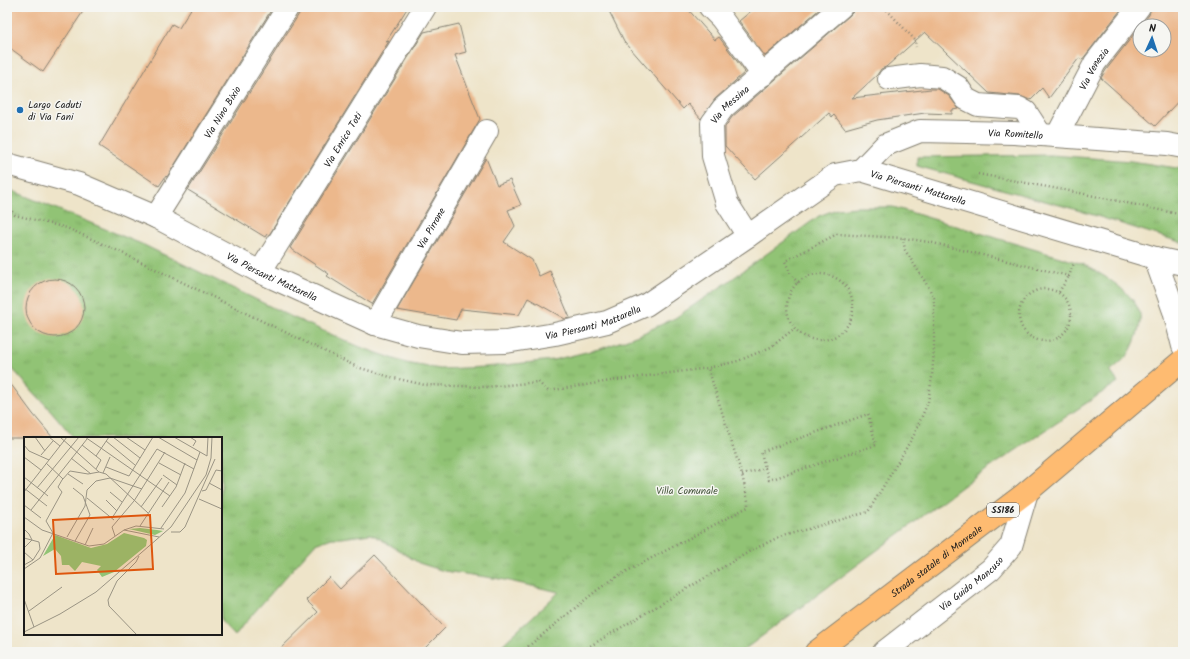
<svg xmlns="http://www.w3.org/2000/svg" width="1190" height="659" viewBox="0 0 1190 659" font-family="Kalam,sans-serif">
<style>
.park{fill:url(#park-tufts);stroke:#567048}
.building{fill:#ecb88c;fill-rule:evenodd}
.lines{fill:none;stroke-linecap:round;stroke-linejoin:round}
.minor-casing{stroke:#858072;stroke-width:24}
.tertiary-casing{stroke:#858072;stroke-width:24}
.primary-casing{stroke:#858072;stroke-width:24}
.path{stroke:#858072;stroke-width:2.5;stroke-dasharray:1 3;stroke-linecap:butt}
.minor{stroke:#fff;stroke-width:22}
.tertiary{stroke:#fff;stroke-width:22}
.primary{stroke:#febb71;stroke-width:22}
.poi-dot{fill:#1f6fb2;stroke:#f6f6f2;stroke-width:1.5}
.labels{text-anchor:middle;stroke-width:3;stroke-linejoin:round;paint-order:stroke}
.shield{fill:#f6f6f2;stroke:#5d5d5c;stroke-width:1}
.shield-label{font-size:9px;font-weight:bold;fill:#1c1c1c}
.street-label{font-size:10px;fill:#1c1c1c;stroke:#f6f6f2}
.poi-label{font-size:10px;fill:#1c1c1c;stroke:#f6f6f2;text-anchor:start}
.park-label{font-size:10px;fill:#45563b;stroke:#f6f6f2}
.inset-road{fill:none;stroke:#9a9484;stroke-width:1}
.view{fill:#de560d;fill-opacity:0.15;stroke:#de560d;stroke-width:2}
.inset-edge{fill:none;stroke:#1c1c1c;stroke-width:2}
</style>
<defs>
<pattern id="park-tufts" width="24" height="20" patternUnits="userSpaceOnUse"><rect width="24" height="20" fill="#91c374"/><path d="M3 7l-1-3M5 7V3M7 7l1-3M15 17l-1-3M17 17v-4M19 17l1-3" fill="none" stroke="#7ca764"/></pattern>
</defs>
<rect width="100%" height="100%" fill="#f6f6f2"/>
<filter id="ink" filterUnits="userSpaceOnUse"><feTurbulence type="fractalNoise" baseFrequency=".025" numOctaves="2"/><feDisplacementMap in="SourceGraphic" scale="8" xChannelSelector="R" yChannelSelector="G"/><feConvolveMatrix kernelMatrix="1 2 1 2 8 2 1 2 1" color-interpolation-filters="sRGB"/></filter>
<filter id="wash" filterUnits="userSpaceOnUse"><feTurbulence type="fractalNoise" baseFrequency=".012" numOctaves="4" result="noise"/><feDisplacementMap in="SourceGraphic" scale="16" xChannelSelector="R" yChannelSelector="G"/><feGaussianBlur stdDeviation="0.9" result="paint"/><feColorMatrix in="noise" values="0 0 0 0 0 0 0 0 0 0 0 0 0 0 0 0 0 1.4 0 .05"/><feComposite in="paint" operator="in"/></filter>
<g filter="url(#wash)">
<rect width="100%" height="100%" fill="#eee4c9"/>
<g class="park">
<polygon points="1051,155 1131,161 1183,169 1183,243 1074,209 917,166 917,157"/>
<path d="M 13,191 L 144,245 L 292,317 L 360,347 L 406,363 L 440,369 L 485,367 L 553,360 L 603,348 L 641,334 L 675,318 L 725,284 L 819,216 L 837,209 L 856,207 L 893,207 L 1083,264 C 1101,274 1131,290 1139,311 C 1142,319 1139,328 1137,335 C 1130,356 1126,358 1110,371 L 1118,382 L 967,483 L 741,652 L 503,652 L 502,645 L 559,592 L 500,579 L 444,571 L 419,563 L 379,538 L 370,534 L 342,538 L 332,538 L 315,544 L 242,626 L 235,636 L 221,621 L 221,438 L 74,438 L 52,412 L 7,363 L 7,200 Z"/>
</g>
<g id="blocks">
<g class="building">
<polygon points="7,7 86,7 43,72 7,46"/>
<polygon points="192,7 273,7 167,177 166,176 159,186 99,146 172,24 179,28"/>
<polygon points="300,7 408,7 386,42 389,41 269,235 267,234 265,237 188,190 299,14"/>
<polygon points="607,7 686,7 715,40 719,37 745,72 715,99 701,119 688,104 683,109 624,41"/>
<polygon points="756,7 822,7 765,56 739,21"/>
<polygon points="853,7 1123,7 1082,60 1079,58 1049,98 1042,88 1030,100 1020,96 989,93 925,32 886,67 881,69 877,75 852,98 931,89 938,89 949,96 959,109 952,110 952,114 925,113 877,120 845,129 834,115 832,117 829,113 755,179 725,146 725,127 732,117 849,16 853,12"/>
<path d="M 1151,7 L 1183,7 L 1183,96 L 1155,126 L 1101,78 L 1106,70 L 1149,15 ZM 1140,26 L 1164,26 L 1164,50 L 1140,50 Z"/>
<polygon points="459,24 466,52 455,55 480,119 372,304 327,276 329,274 290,248 424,32"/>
<polygon points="486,158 497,185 510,180 521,205 508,210 515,226 504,242 532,260 539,276 550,271 570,318 565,319 528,298 519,315 461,309 456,320 397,310"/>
<circle cx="55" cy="308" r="29"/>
<polygon points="7,379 33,414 53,438 7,438"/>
<polygon points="375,555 445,628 421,652 277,652 318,612 306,600 329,577 340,589"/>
</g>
</g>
</g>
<g filter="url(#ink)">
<use href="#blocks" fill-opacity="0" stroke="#858072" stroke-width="1"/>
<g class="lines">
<defs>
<g id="minor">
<polyline points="710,7 721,18 763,75"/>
<polyline points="889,79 920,75 942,77 958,87 966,99 978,105 1019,108 1026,112 1041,135"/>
<path id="s1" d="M 1057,136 L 1095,63 L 1139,7"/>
<path id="s2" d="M 861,170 L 885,145 L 920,131 L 1014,133 L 1167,144 L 1183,147"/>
<path id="s3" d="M 156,217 L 288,7"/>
<path id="s4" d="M 748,236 L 727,203 L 713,156 L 712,123 L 723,108 L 841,7"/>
<path id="s5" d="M 260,272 L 425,7"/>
<path id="s6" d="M 375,324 L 487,131"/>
<path id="s7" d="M 884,652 L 991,569 L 1011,546 L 1027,492"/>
</g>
<g id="tertiary">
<path id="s8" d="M 7,164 L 79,184 L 156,217 L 260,272 L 375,324 L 418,336 L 462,343 L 506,342 L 555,334 L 607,322 L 646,305 L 748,236 L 835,175 L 861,170 L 1155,258 L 1183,264"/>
<polyline points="1155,258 1174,311 1183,346"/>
</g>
<g id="primary">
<path id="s9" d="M 816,652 L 1027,492 L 1183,360"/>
</g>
</defs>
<use href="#minor" class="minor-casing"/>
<use href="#tertiary" class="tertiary-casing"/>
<use href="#primary" class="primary-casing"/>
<g class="path">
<polyline points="884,7 915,40 916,47"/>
<polyline points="978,174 1080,193 1183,215"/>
<polyline points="7,205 15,215 67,228 116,250 357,367 390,377 425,385 487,387 538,382 548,391 617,380 708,368 738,361 771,347 795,328"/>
<circle cx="820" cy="307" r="33"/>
<polyline points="798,283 790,273 785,261 837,234 853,235 903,238 929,242 1069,276 1074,263"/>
<circle cx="1045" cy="315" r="26"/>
<polyline points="1059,292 1069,276"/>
<polyline points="742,475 765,468 769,480 876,445 868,414 761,452 765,468"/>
<polyline points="528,652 525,649 596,591 616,577 748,507 748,501 742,475 708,368"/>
<polyline points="580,652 752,550 779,537 868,512 914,435 928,402 932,377 934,349 934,298 929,288 905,250 903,238"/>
</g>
<use href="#minor" class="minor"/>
<use href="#tertiary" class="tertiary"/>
<use href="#primary" class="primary"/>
</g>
</g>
<circle class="poi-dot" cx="20" cy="110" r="4"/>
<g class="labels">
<rect class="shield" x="987" y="503" width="32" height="14" rx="3"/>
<g class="shield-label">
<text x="1003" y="513">SS186</text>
</g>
<g class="street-label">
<text dy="4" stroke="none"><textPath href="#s1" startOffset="77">Via Venezia</textPath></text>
<text dy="4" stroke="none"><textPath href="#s4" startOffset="147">Via Messina</textPath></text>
<text dy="4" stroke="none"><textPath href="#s3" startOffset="124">Via Nino Bixio</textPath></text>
<text dy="4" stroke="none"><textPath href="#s2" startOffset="168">Via Romitello</textPath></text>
<text dy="4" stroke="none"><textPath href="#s5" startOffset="156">Via Enrico Toti</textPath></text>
<text dy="4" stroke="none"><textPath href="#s8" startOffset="997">Via Piersanti Mattarella</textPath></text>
<text dy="4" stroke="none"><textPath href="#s6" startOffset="111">Via Pirrone</textPath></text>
<text dy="4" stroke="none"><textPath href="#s8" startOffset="289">Via Piersanti Mattarella</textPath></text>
<text dy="4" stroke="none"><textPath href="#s8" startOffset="625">Via Piersanti Mattarella</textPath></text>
<text dy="4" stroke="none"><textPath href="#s9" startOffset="151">Strada statale di Monreale</textPath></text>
<text dy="4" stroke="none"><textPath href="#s7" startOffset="111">Via Guido Mancuso</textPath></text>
</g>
<g class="poi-label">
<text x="28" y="108">Largo Caduti<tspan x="28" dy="12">di Via Fani</tspan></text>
</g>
<g class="park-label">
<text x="687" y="494">Villa Comunale</text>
</g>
</g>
<g transform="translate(24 437)">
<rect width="198" height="198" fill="#eee4c9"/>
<path d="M 116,91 L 133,93 L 139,94 L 131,98 L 105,92 ZM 100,96 L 120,101 L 123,103 L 122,109 L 90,135 L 78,140 L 73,133 L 77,129 L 58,125 L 51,134 L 45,128 L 38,128 L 37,119 L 31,112 L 19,119 L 31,98 L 67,111 L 83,107 Z" fill="#91c374"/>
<path class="inset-road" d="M 11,0 L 21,14M 25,0 L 36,9M 36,0 L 75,35 L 82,37 L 124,76M 61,0 L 146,59M 89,0 L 116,21M 102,0 L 121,13M 134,0 L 173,23M 150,0 L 183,19 L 184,0M 166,0 L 172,4 L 169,9M 82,4 L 111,28M 0,8 L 5,14 L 25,23M 58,8 L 77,23 L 72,32M 17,18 L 29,4M 72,19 L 85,0M 0,20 L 17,33M 47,21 L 67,37M 22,26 L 39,42M 135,26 L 157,38M 82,30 L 105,39 L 129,0M 79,36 L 86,20M 44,37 L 59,47M 139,38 L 153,48M 0,40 L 24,59M 185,46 L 198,53M 0,51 L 23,69M 13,51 L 55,0M 49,51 L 59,59 L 66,78 L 51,104M 178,54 L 182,53 L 192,33 L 198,34M 0,55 L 43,0M 86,55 L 98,65M 63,61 L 90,83M 175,62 L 198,72M 82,63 L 93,74M 0,68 L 17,81M 117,70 L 138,41M 138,70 L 152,50 L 161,26M 7,73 L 63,2M 0,80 L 18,93 L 65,109 L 80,107 L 100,93 L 135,100M 88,81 L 133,12 L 170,32M 116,89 L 145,45M 137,91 L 161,56 L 176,15M 0,92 L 5,97 L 8,103 L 0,111M 100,93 L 112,89 L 140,92M 147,95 L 156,95 L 161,90 L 191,22M 91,99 L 88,90 L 110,64 L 141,15M 43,100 L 61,69 L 63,53 L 72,44 L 86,41 L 118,52M 0,101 L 15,105 L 16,112 L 9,123 L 0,128M 61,108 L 69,91M 0,115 L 9,123M 0,132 L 16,121 L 29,96 L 22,84 L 38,55 L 34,50 L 38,43 L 46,34 L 64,37 L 75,35M 0,162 L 10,190M 5,174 L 38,150M 0,195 L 36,177 L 72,155 L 147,90 L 182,38 L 187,21 L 188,0M 113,198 L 85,169 L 84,163 L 93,144 L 112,125 L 115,119"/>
<path class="view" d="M 126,78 L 129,132 L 32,137 L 29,83 Z"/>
<rect width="198" height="198" class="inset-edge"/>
</g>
<rect width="1190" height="659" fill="none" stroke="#f6f6f2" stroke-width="24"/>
<g transform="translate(1152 38) rotate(3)"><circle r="19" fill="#f6f6f2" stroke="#9f9f9c"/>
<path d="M0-3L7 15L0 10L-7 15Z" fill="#1f6fb2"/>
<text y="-6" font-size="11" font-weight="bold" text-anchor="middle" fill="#1c1c1c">N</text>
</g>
</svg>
